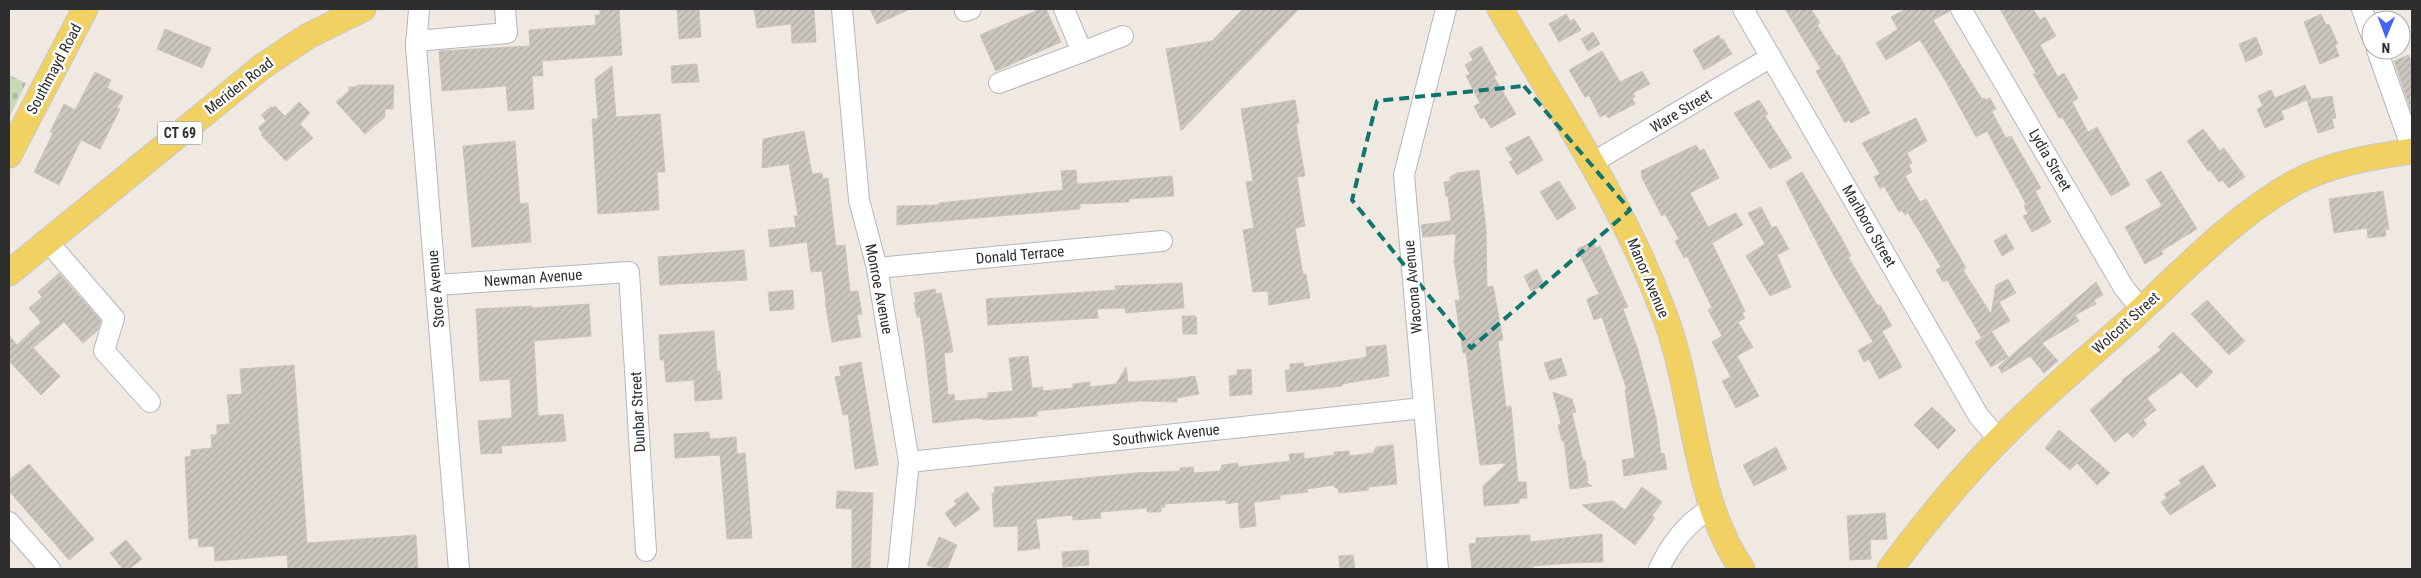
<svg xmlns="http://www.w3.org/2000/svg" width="2421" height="578" viewBox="0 0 2421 578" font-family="'Roboto Condensed',sans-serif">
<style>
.cemetery{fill:url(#cemetery-stones)}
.building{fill:url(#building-hatch);stroke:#cbc5ba}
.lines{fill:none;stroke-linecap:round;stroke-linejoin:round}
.minor-casing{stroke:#b4b7c1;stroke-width:22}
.major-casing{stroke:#c9c9c9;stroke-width:27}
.minor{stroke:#fff;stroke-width:20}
.major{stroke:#f2d163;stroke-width:25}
.marked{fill:none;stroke:#0f766e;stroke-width:4;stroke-dasharray:10 6;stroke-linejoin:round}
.labels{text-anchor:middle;stroke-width:5;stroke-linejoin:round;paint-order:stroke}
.shield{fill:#fff;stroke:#6d6d6d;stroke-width:1}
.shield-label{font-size:14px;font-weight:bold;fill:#2e2e2e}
.street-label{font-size:15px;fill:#2e2e2e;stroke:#fff}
</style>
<defs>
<pattern id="cemetery-stones" width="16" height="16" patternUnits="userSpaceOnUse" patternTransform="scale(1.25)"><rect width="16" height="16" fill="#c8d9b8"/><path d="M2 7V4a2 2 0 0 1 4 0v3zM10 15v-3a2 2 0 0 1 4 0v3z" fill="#acbb9e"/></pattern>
<pattern id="building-hatch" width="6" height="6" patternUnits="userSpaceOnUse" patternTransform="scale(1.25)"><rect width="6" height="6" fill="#cbc7bf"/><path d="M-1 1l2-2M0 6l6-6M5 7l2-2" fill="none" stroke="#afaba4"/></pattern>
</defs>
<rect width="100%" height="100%" fill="#efe9e1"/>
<polygon class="cemetery" points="9,75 26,83 9,118"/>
<g class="building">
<polygon points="600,9 619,9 622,55 542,61 543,76 532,76 534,109 508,111 506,86 442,91 439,51 530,46 529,30 596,25 595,15 600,15"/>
<polygon points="677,9 699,9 701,37 679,39"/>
<polygon points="754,9 814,9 816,42 792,43 791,24 757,28"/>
<polygon points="870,9 910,9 877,24"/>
<polygon points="1040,9 1046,9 1061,42 996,71 980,35"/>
<polygon points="1243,9 1299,9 1181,131 1166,49 1212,41"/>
<polygon points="1785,9 1811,9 1820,23 1817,25 1837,56 1839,55 1870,113 1851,123 1849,120 1845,123 1816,71 1821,69"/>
<polygon points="1906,9 1949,9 1950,11 1933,20 1982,99 1984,98 1985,100 1990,98 1996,109 1992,112 2006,138 2011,136 2041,188 2035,191 2051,222 2032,232 2023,216 2028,214 2024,206 2026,204 1987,131 1976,137 1945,80 1920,40 1886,60 1876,43 1898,29 1891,17"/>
<polygon points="2000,9 2033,9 2040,20 2045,17 2056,36 2040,45 2058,77 2064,73 2078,98 2072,102 2088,132 2097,127 2130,185 2111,196 2062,117 2059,118 2033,74 2036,73"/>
<polygon points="1566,14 1570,21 1574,19 1581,30 1559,42 1549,24"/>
<polygon points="2321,14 2326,25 2329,24 2338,44 2335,45 2339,56 2320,64 2304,22"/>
<polygon points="165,29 211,48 202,68 157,49"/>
<polygon points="1593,32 1600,44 1588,51 1581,39"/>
<polygon points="1719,35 1721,40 1723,39 1732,54 1704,70 1693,50"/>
<polygon points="2256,37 2263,54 2246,62 2239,44"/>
<polygon points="1481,46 1497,75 1494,77 1516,114 1491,128 1484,117 1481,119 1474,106 1480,103 1466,76 1470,74 1465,65 1473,60 1469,53"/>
<polygon points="1602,51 1620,82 1642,71 1650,84 1633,93 1635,97 1632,98 1635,104 1608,118 1606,114 1600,117 1589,95 1585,97 1569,70"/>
<polygon points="2409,55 2412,64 2411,111 2394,61"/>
<polygon points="697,64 699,82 672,83 671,66"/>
<polygon points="612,66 616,117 660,114 665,172 657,172 659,210 598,214 592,119 598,119 595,79"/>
<polygon points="95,72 111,80 107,88 123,96 117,108 120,109 100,149 81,140 59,185 34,172 53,133 50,132 64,104 75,110"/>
<polygon points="357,85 394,85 393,109 385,109 385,117 365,134 336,102 349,91 349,87 357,87"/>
<polygon points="2305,85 2311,98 2308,100 2332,96 2336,118 2332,119 2334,128 2318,133 2307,100 2281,111 2284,119 2265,128 2257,109 2263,106 2258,96 2271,90 2275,98"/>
<polygon points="1295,100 1299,123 1296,124 1305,176 1297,177 1305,226 1295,228 1303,274 1306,274 1310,298 1269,305 1268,291 1253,292 1243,230 1254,228 1246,182 1253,181 1241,109"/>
<polygon points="1759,100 1768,114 1765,116 1792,158 1770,169 1734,113"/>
<polygon points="299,102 310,113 300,124 313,138 286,161 261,135 263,134 258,128 266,121 261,115 271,107 273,108 275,106 285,116"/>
<polygon points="1916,118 1927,141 1907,153 1912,163 1909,165 1912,172 1905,176 1920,202 1926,199 1966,268 1963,270 1991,314 1996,285 2008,279 2016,293 1999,302 2010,321 1981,337 1947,280 1943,282 1936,270 1941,267 1908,213 1905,215 1902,210 1899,212 1884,186 1880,189 1874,177 1880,174 1862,143"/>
<polygon points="2203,129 2220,151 2224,148 2245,177 2229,188 2222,180 2219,182 2210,170 2208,171 2187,141"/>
<polygon points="804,131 812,174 822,173 823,179 828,178 836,246 845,245 850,292 858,291 862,314 857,315 861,337 832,342 825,301 826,301 822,271 811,272 807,242 770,247 768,230 796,227 794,216 798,216 789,164 762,168 763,139"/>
<polygon points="1529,136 1543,160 1517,175 1509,162 1513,160 1505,148"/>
<polygon points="515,141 520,204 528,203 531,242 472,247 463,146"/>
<polygon points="1696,145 1700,151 1704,149 1719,178 1690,193 1708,227 1736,213 1743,225 1712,243 1745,311 1742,313 1745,318 1738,322 1753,347 1737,356 1759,396 1736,408 1722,381 1731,377 1712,342 1722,336 1708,310 1712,308 1687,256 1684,258 1675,241 1679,239 1665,214 1662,216 1642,178 1641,171"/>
<polygon points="1076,170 1077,184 1172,176 1174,196 1129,199 1129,202 1080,204 1080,209 897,225 897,206 939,205 939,203 1063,190 1061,171"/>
<polygon points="1479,170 1486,229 1487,287 1493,286 1503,340 1498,341 1506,407 1511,406 1518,482 1526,482 1527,498 1519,499 1519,503 1484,506 1483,486 1507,463 1480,465 1466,353 1463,353 1455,300 1460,300 1454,261 1456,234 1423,237 1421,225 1451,221 1448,196 1446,196 1444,182 1450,181 1450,177 1457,173"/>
<polygon points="2161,171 2197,229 2161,251 2163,254 2145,264 2125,227 2162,206 2146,180"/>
<polygon points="1802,172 1841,237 1851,256 1848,257 1878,306 1880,305 1892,326 1882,331 1902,367 1879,379 1869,359 1864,362 1858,350 1873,342 1833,274 1786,182"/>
<polygon points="1559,181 1576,208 1557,220 1540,192"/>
<polygon points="2383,191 2389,229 2385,230 2386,236 2368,238 2367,228 2334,233 2329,199"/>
<polygon points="1761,207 1772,228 1776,226 1789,249 1777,255 1791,287 1770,296 1746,256 1765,244 1748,213"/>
<polygon points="2006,234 2014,249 2002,256 1994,241"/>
<polygon points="1593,242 1596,248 1600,246 1628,307 1623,309 1638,350 1656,418 1661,454 1664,453 1667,469 1624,476 1622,460 1635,458 1625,390 1627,390 1602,317 1594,320 1589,306 1587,299 1599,294 1577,249"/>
<polygon points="744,250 747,280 660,285 658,257"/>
<polygon points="1537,269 1544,285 1531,291 1524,276"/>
<polygon points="59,273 101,321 98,330 83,343 64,322 33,348 60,376 41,395 9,361 9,335 17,345 41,322 29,308 42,297 38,292"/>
<polygon points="2096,282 2103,295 2094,300 2096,304 2075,315 2079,321 2042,343 2058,361 2044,373 2030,356 2002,373 1998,367"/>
<polygon points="1182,283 1184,308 1126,313 1125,308 1097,309 1098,318 988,325 986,299 1116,290 1115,286"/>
<polygon points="935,289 936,294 941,293 949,330 953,352 944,353 948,395 954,394 955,401 988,398 988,393 1013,391 1009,358 1028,356 1032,388 1043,387 1043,391 1073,388 1073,384 1090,382 1090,387 1116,384 1126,367 1128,382 1175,379 1195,376 1199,394 1177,398 1177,402 1140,401 1037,411 1037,416 986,420 977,418 933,423 924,342 920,317 917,317 914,302 916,302 914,293"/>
<polygon points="793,290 794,309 770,311 768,292"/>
<polygon points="2207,300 2245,341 2229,355 2191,314"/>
<polygon points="589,304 591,336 534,341 538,416 563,414 566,441 501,446 502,453 481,454 478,421 512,418 510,379 480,381 476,309 532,306 532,308"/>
<polygon points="1182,316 1196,316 1197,334 1183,334"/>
<polygon points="714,331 717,371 720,371 722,399 695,401 694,380 666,382 664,360 660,360 659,335"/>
<polygon points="1992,332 2008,357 1991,367 1975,342"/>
<polygon points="2173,332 2213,372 2197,388 2181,372 2147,398 2156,410 2143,420 2147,424 2133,438 2127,432 2115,442 2090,410 2123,381 2122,380 2161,350 2158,347"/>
<polygon points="1386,345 1389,376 1342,384 1342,386 1287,392 1285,370 1290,370 1290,364 1304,363 1304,367 1363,358 1367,356 1366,347"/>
<polygon points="1561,358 1567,375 1550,380 1544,363"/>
<polygon points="861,362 878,465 855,469 848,414 843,415 835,377 841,376 839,367"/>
<polygon points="294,365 307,543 416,535 418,569 288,569 287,555 215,561 214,546 199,547 198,538 189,539 185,457 191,456 191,450 212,448 211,435 217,435 217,425 230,424 227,395 242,394 240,369"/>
<polygon points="1251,369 1252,394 1230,396 1229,376 1237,375 1237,370"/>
<polygon points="1553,392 1572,399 1576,412 1572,413 1583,461 1585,460 1588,481 1586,482 1592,486 1570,489 1564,441 1562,441 1558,425 1561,424"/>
<polygon points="1932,407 1956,430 1938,449 1914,425"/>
<polygon points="2059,430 2110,473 2097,485 2077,463 2070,470 2045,448"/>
<polygon points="709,432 710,439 736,437 737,454 745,453 752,538 727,539 720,455 675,458 674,434"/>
<polygon points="1393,445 1397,484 1368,487 1369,490 1339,493 1338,488 1335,488 1334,485 1307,489 1308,492 1280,495 1280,499 1254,502 1256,526 1240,528 1238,502 1226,504 1226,500 1165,504 1165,507 1161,508 1161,512 1147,512 1147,508 1100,512 1101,518 1073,520 1072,515 1036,519 1040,548 1018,551 1018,526 994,527 992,493 995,493 994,487 1136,473 1180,471 1180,468 1193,467 1194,473 1220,471 1222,465 1238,463 1238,467 1290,461 1289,454 1304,453 1304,459 1335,455 1334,452 1349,451 1349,456 1373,453 1376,447"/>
<polygon points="1776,447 1787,469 1754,486 1743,465"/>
<polygon points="29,464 94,539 69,560 9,491 9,480"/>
<polygon points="2203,465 2216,486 2170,515 2161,502 2167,498 2164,494 2181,484 2179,480"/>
<polygon points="1642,487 1662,502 1652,516 1655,518 1635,545 1582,505 1613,501 1625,510"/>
<polygon points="837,491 873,493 870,569 852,569 852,509 836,508"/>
<polygon points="967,492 980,509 955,527 945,513 957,504 954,501"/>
<polygon points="1885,513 1887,539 1870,540 1871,559 1850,560 1847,516"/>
<polygon points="1602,534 1603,562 1571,563 1533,566 1533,568 1472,569 1469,544 1476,543 1476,538 1530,535 1530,542"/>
<polygon points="939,537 957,545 947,569 937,569 927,565"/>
<polygon points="126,540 142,559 129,569 123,569 110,553"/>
<polygon points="1088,550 1089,565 1063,567 1062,552"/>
<polygon points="1353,555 1355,569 1340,569 1339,556"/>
</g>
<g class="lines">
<defs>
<g id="minor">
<polyline points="419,9 416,47 459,569"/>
<polyline points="842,9 859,200 877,268 909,462 898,569"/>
<polyline points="1743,9 1978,415 1999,440"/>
<polyline points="1961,9 2124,288 2141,309"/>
<polyline points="2362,9 2371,34"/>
<polyline points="965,11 971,9"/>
<polyline points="416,41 507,33 505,9"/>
<polyline points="2377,50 2412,149"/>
<polyline points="1082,52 1123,36"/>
<polyline points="999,83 1082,52 1064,9"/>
<polyline points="1590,164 1771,57"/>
<polyline points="48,242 114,318 104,351 150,402"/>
<polyline points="877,268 1162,241"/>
<polyline points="436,285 629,272 646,551"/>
<polyline points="909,462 1423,408"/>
<polyline points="9,522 50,569"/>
<polyline points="1438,569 1404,175 1446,9"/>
<path d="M 1659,569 C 1671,543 1687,522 1712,508"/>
</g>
<g id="major">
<path d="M 1500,9 C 1560,110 1627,210 1667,322 C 1695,400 1694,500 1742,569"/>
<polyline points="9,155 85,9"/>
<polyline points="9,273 263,66 308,36 363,9"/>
<path d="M 1890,569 C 1926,521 1964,474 2008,431 C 2046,393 2088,358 2128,322 C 2180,274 2234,216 2296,182 C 2332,163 2372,157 2412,151"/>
</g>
</defs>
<use href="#minor" class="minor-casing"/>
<use href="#major" class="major-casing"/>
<use href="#minor" class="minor"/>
<use href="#major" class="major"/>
</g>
<path class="marked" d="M 1524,86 L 1630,210 L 1471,348 L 1352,200 L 1377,101 Z"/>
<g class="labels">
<rect class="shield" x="157.5" y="121.5" width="45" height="23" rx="4"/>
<g class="shield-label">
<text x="180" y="138">CT 69</text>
</g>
<g class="street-label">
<text transform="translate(54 69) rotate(-62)" y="5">Southmayd Road</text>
<text transform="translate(239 86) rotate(-38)" y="5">Meriden Road</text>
<text transform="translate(1681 111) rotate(-31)" y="5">Ware Street</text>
<text transform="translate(2050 160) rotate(60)" y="5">Lydia Street</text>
<text transform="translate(1869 226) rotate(60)" y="5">Marlboro Street</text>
<text transform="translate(1020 255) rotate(-5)" y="5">Donald Terrace</text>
<text transform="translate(533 278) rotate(-4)" y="5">Newman Avenue</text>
<text transform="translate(1648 278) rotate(67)" y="5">Manor Avenue</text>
<text transform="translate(1413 287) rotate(-95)" y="5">Wacona Avenue</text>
<text transform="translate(436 289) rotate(-95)" y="5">Store Avenue</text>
<text transform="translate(879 289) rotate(79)" y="5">Monroe Avenue</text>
<text transform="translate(2126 323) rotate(-42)" y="5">Wolcott Street</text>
<text transform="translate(638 412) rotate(-93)" y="5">Dunbar Street</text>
<text transform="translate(1166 435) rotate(-6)" y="5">Southwick Avenue</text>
</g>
</g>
<rect width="2421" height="578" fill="none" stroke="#2e2e2e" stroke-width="20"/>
<g transform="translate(2386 35) rotate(181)"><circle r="24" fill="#ffffff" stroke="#ababab"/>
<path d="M0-4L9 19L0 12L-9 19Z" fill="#4264fb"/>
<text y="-8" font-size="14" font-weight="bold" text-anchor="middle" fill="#2e2e2e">N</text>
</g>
</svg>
